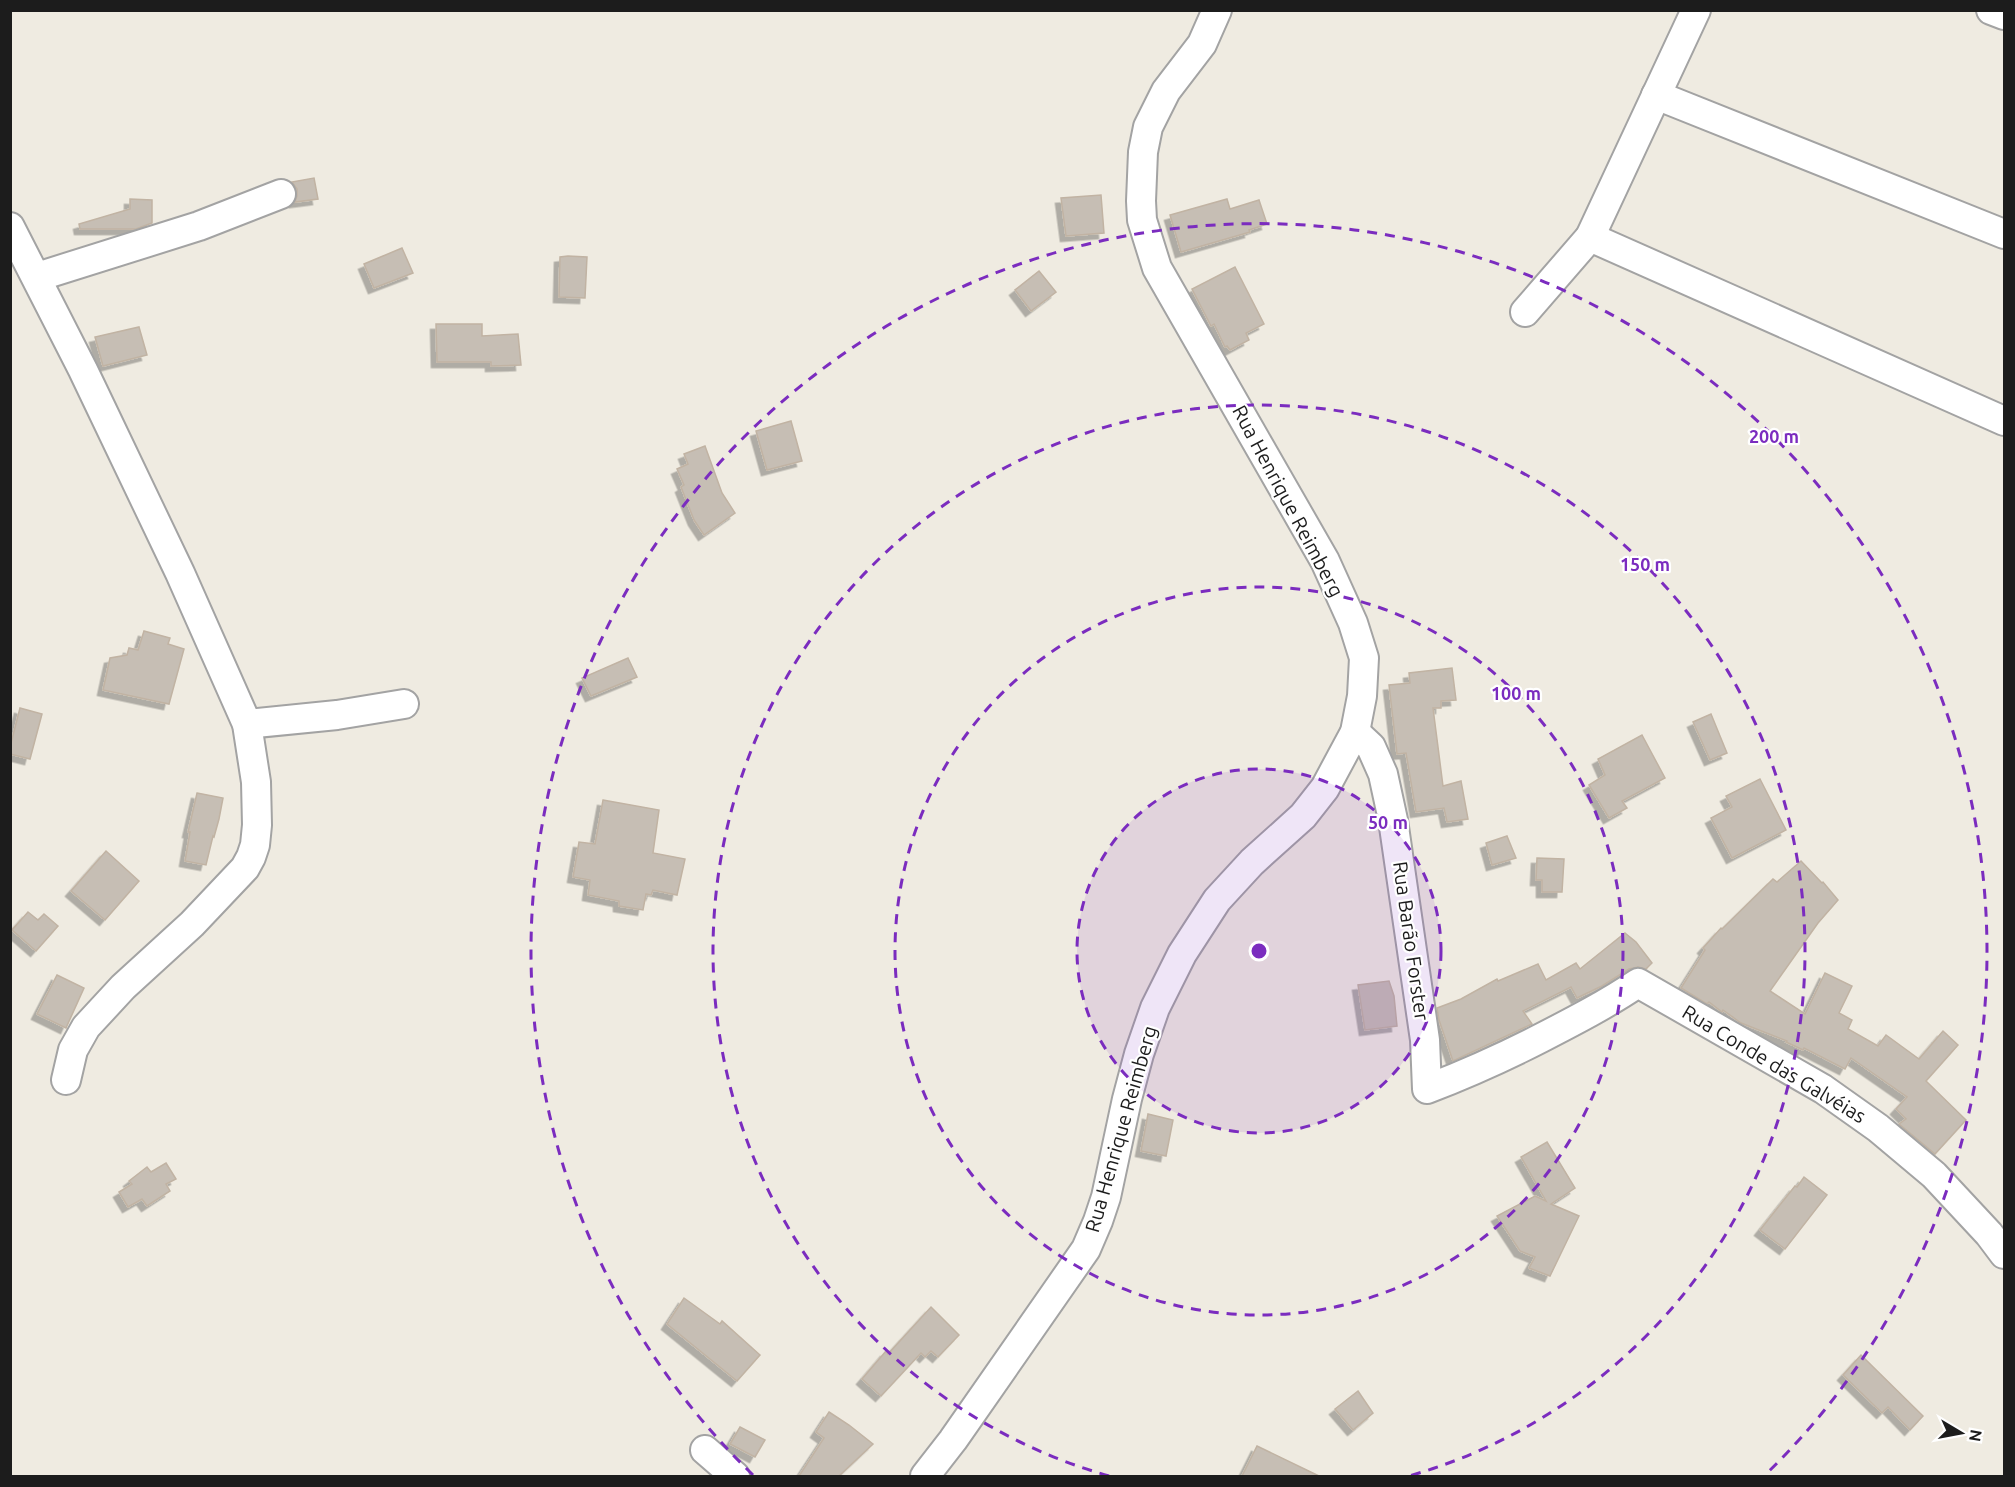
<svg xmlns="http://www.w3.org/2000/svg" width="2015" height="1487" viewBox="0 0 2015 1487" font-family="Ubuntu,sans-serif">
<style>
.building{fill:#c6beb4;stroke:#c1b3a3;stroke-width:1.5;filter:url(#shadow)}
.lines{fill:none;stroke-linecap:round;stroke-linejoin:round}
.minor-casing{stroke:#a3a3a3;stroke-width:32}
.minor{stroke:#fff;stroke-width:28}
.ring{fill:none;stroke:#7b2cbf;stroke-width:3;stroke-dasharray:10 8}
.labels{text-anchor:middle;stroke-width:4.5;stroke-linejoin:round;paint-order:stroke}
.street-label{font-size:20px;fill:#1c1c1c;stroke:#fff}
.centre{fill:#7b2cbf;stroke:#fff;stroke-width:3}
.ring-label{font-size:18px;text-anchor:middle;font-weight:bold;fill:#7b2cbf;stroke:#fff;stroke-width:4.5;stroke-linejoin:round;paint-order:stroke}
</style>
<defs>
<filter id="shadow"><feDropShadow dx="-5.5" dy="5.5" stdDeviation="0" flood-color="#0004"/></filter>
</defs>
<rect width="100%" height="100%" fill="#efebe1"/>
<g class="building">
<polygon points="314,178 318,199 295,202 297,196 297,189 292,182"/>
<polygon points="1101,195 1104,233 1066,236 1061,198"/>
<polygon points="130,199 152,200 152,223 136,229 80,229 79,224 130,209"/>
<polygon points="1227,199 1230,209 1259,200 1267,224 1249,230 1250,232 1181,252 1170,215"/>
<polygon points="402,248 413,273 374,288 364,264"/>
<polygon points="568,256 587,257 585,298 559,297 560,257"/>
<polygon points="1235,267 1264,324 1246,333 1249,340 1230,350 1227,346 1225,347 1214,324 1211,326 1192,289"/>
<polygon points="1039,271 1056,292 1031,311 1015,290"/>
<polygon points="436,324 482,324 482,336 518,334 521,365 491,366 491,362 437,362"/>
<polygon points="139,327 147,355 103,366 95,337"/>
<polygon points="791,421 802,461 767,470 756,431"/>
<polygon points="705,446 722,493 735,513 704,535 694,520 681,487 684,485 677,469 688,464 684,454"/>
<polygon points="144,631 170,638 168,644 184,649 169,704 103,690 110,658 127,655 129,648 138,650"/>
<polygon points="628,658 637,677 591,696 582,678"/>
<polygon points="1452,668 1456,700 1441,701 1441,708 1433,708 1443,786 1461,781 1468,819 1447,822 1444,808 1416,812 1406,753 1397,754 1389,685 1410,683 1409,673"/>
<polygon points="20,708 42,714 30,759 10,754 10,747"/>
<polygon points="1711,714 1727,753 1710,760 1693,722"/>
<polygon points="1642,735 1665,778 1622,801 1627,808 1609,818 1589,785 1605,775 1598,759"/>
<polygon points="1760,779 1786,830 1732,858 1711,818 1732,807 1726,796"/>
<polygon points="197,793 223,798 219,819 214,837 213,836 206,865 185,861 190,832 188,832"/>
<polygon points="603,800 659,810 653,853 685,859 677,895 653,890 651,895 646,894 643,910 619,906 619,901 588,895 590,880 573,877 579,842 595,844"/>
<polygon points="1507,836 1516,858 1492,865 1486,843"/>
<polygon points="106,851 139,881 105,920 71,891"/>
<polygon points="1537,858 1564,859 1562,892 1542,892 1542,880 1536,880"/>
<polygon points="1801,861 1822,883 1823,882 1838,900 1818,923 1770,991 1805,1014 1825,973 1852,986 1839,1013 1852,1020 1848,1029 1878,1046 1886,1035 1919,1059 1943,1031 1958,1045 1926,1081 1966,1120 1935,1154 1899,1124 1906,1119 1896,1109 1907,1097 1851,1058 1845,1069 1804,1048 1803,1050 1786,1042 1787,1041 1741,1023 1723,1010 1722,1012 1709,1002 1707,1004 1681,988 1705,950 1703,948 1721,928 1722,929 1773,879 1777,882"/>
<polygon points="28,912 38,920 44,914 58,926 36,951 12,930"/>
<polygon points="1625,933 1636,942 1652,963 1646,969 1638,967 1629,969 1602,986 1577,998 1571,987 1523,1011 1532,1024 1453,1061 1439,1020 1437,1008 1461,999 1497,979 1498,981 1538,964 1546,980 1576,963 1580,969"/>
<polygon points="57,975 84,988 66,1028 37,1014"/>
<polygon points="1389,981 1394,996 1397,1026 1365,1030 1358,985"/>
<polygon points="1148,1114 1173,1120 1166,1156 1141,1151"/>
<polygon points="1547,1142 1575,1188 1551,1204 1579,1216 1550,1276 1529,1268 1535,1257 1520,1251 1497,1216 1535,1196 1546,1201 1521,1157"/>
<polygon points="166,1163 176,1179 166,1184 170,1191 147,1206 142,1199 128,1207 119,1192 132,1184 129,1181 147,1167 151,1172"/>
<polygon points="1804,1177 1827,1195 1785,1249 1760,1230 1795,1186 1797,1187"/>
<polygon points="684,1298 720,1324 722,1321 760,1355 737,1381 667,1324"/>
<polygon points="931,1307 959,1335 938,1357 931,1351 925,1357 921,1353 881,1396 862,1379 886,1351 888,1354"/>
<polygon points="1861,1355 1923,1416 1910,1430 1888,1407 1882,1413 1843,1375"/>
<polygon points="1358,1391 1373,1413 1353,1430 1335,1409"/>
<polygon points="829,1412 849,1425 873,1444 839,1476 799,1476 824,1438 816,1432"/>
<polygon points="740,1427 765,1440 755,1457 730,1444"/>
<polygon points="1257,1446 1319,1476 1242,1476"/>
</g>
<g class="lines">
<defs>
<g id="minor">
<polyline points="1991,10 2004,15"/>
<polyline points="1656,95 2004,234"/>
<polyline points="10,227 83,370 180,573 247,724 256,782 257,825 255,845 251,857 245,868 192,924 123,987 86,1027 73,1050 66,1080"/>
<polyline points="1590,237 2004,421"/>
<polyline points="37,277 199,226 281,194"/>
<polyline points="1525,312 1590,237 1696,10"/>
<polyline points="247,724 337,715 404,704"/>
<path d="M 1355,732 L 1371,747 L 1383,774 L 1393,820 L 1425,1040 L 1427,1089 C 1466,1074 1504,1057 1541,1038 C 1574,1021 1607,1004 1638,983 L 1823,1089 L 1878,1128 L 1934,1175 L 1989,1234 L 2004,1254"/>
<polyline points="705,1450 735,1476"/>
<polyline points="925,1476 953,1440 1086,1249 1098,1221 1106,1197 1127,1099 1139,1054 1155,1008 1182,954 1217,900 1252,862 1303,816 1325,788 1355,732 1362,696 1364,658 1353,623 1325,561 1157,268 1142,220 1141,201 1143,152 1148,127 1166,91 1202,44 1217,10"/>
</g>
</defs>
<use href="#minor" class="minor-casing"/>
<use href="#minor" class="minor"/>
</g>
<circle cx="1259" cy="951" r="182" fill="#7b2cbf" fill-opacity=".12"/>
<g class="ring">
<circle cx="1259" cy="951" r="182"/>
<circle cx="1259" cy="951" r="364"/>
<path d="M1109 1476A546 546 0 1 1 1409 1476"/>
<path d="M753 1475A728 728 0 1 1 1765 1475"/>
</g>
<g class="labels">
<g class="street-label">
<text transform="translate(1288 501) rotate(62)" y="7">Rua Henrique Reimberg</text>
<text transform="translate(1411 941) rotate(82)" y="7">Rua Barão Forster</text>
<text transform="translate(1774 1064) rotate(31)" y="7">Rua Conde das Galvéias</text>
<text transform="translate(1121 1129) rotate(-74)" y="7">Rua Henrique Reimberg</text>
</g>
</g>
<circle cx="1259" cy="951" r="9" class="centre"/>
<g class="ring-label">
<text x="1774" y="443">200 m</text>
<text x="1645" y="571">150 m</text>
<text x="1516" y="700">100 m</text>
<text x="1388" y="829">50 m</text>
</g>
<rect width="2015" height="1487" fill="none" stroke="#1c1c1c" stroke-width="24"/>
<g transform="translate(1961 1433) rotate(100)" stroke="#ffffff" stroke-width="4.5" paint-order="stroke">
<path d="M0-4.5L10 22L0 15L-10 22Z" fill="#1c1c1c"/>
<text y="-9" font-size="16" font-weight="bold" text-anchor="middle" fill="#1c1c1c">N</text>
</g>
</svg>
